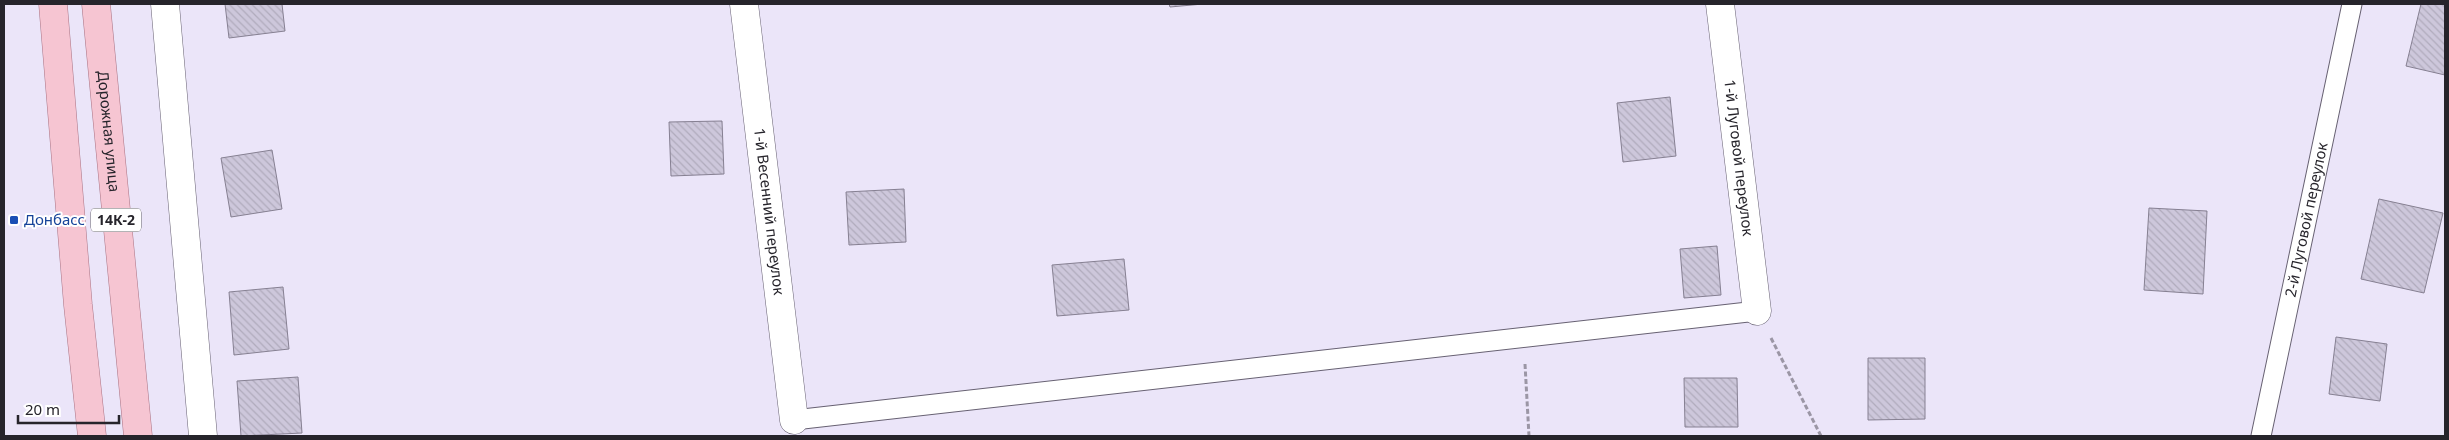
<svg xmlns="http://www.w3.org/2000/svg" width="2449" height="440" viewBox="0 0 2449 440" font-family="'Noto Sans',sans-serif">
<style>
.building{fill:url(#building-back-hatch);stroke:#868092}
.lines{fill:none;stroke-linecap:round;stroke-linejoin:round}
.lane-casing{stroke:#676172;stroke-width:21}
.street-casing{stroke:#676172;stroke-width:29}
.primary-casing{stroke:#a97384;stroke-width:29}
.path{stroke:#9b96a5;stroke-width:3;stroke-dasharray:5 2.5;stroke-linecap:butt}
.lane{stroke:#fff;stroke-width:19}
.street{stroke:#fff;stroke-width:28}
.primary{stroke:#f6c5d2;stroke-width:28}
.transit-dot{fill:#1a4fb4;stroke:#fff;stroke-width:2}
.labels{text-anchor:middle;stroke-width:4;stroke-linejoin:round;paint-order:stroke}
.shield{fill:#fff;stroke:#67666b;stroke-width:1}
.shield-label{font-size:14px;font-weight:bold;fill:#26242b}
.street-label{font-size:15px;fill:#26242b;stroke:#fff}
.transit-label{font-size:15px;fill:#164399;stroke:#fff;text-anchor:start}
</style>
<defs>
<pattern id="building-back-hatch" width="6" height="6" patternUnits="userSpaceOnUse" patternTransform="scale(1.25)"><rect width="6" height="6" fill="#cdc7db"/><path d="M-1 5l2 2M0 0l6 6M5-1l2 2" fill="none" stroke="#b0abbc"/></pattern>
</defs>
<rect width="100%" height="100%" fill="#ebe5f9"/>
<g class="building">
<polygon points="225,4 282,4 285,31 229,38"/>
<polygon points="1169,4 1203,4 1170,7"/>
<polygon points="2421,4 2445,4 2445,75 2406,66"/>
<polygon points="1670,97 1676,156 1623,162 1617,103"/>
<polygon points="722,121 724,174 671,176 669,122"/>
<polygon points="272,150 282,209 231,217 221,158"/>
<polygon points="904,189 906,242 849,245 846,192"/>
<polygon points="2379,199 2443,213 2424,293 2361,279"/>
<polygon points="2149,208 2207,211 2203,294 2144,290"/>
<polygon points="1717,246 1721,295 1684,298 1680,249"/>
<polygon points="1124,259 1129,310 1057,316 1052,265"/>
<polygon points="283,287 289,349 234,355 229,292"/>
<polygon points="2336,337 2387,344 2380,401 2329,394"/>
<polygon points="1868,358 1925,358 1925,419 1868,420"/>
<polygon points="298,377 302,433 241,436 237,381"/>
<polygon points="1684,378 1737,378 1738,427 1685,427"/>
</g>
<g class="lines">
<defs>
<g id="lane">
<polyline points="794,420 1757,311"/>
<path id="s1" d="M 2261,436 L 2352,4"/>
</g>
<g id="street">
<polyline points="165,4 203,436"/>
<path id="s2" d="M 744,4 L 794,420"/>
<path id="s3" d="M 1720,4 L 1757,311"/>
</g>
<g id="primary">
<polyline points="53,4 78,305 92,436"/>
<path id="s4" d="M 96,4 L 138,436"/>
</g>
</defs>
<use href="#lane" class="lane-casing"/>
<use href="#street" class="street-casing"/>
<use href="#primary" class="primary-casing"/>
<g class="path">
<polyline points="1771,338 1821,436"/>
<polyline points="1525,364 1529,436"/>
</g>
<use href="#lane" class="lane"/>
<use href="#street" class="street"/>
<use href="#primary" class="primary"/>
</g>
<rect class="transit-dot" x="9" y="215" width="10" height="10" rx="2.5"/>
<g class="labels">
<rect class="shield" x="91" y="208.5" width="50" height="23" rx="4"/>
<g class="shield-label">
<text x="116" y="225">14К-2</text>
</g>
<g class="street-label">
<text dy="5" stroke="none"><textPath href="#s4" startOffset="128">Дорожная улица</textPath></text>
<text dy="5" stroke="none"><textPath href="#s3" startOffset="155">1-й Луговой переулок</textPath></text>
<text dy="5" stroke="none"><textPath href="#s2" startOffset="209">1-й Весенний переулок</textPath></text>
<text dy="5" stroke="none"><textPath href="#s1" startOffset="221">2-й Луговой переулок</textPath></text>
</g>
<g class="transit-label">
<text x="24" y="225">Донбасс</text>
</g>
</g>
<rect width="2449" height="440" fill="none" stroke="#26242b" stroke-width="10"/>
<path d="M18 415v8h101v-8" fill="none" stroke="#26242b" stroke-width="2.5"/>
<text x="25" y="415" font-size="15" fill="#26242b" stroke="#ffffff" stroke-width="4" paint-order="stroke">20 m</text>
</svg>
